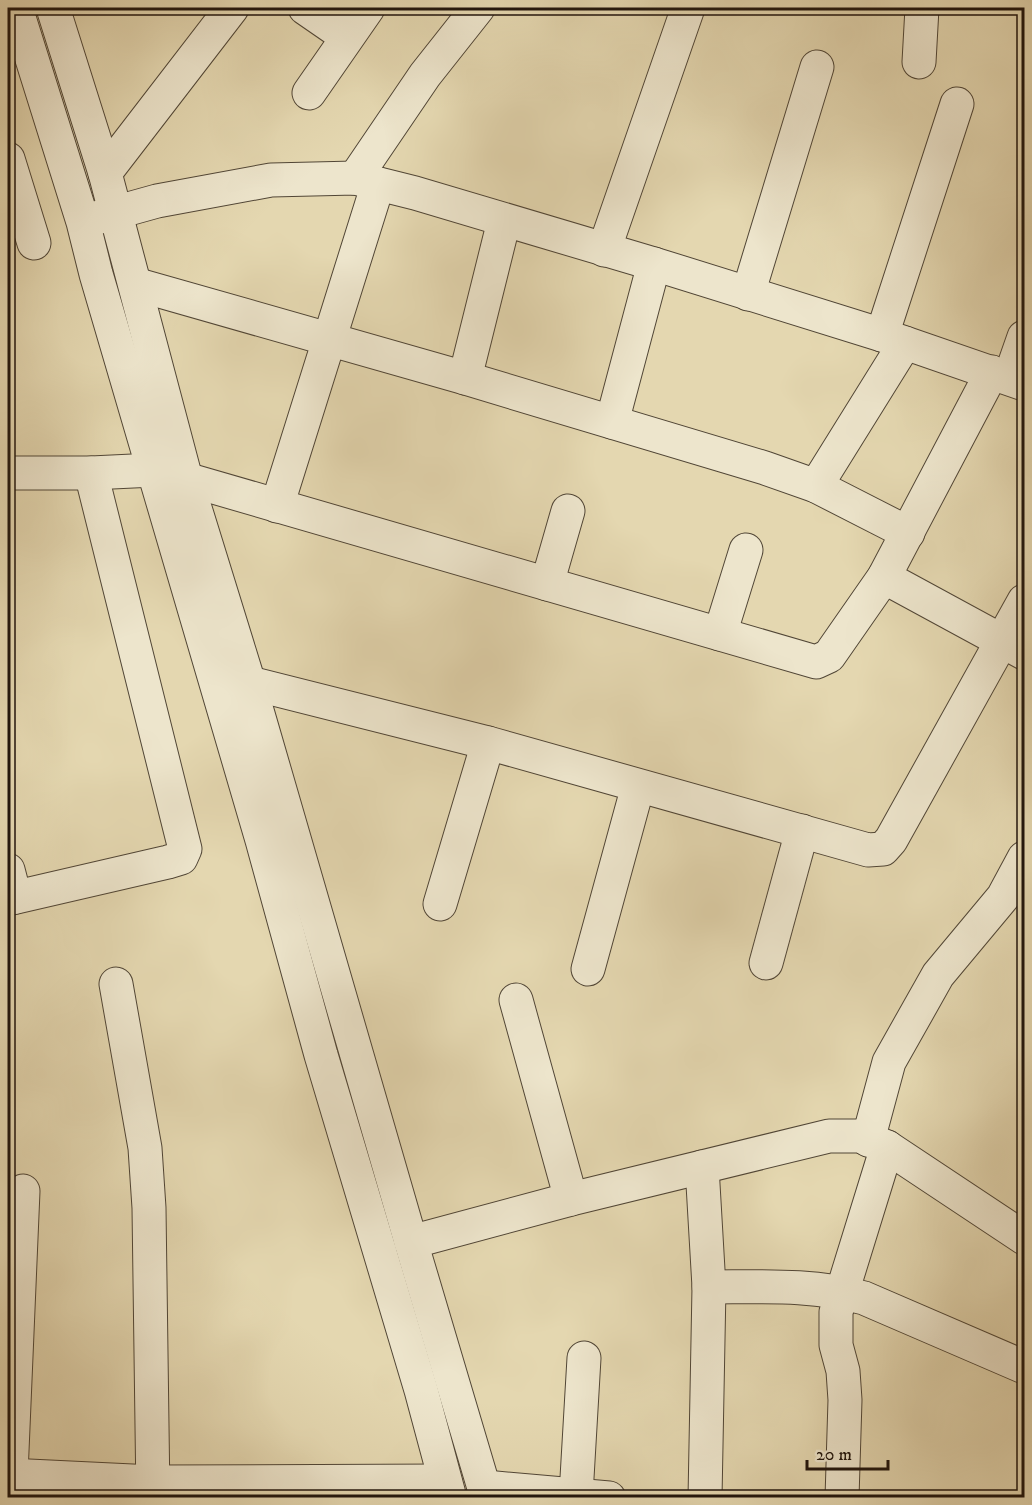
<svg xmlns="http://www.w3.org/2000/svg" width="1032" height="1505" viewBox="0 0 1032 1505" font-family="'IM FELL DW Pica',serif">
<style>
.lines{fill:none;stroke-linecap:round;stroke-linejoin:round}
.minor-casing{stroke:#514636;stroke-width:35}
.minor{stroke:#ede5cc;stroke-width:33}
</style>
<rect width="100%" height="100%" fill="#e4d7b0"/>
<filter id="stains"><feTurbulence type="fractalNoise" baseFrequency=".00333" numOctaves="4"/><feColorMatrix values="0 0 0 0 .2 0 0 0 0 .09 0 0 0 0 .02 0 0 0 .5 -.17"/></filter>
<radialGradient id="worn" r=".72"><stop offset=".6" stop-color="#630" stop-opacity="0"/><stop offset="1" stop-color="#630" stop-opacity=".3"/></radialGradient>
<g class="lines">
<defs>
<g id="minor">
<polyline points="16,8 83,222 96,274 262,840 321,1055 421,1390 450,1498"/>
<polyline points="53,8 105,173 186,479 249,683 411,1242 487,1498"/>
<polyline points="305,8 347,37"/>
<polyline points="919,62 922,8"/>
<polyline points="309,93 368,8"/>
<polyline points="8,159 34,243"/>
<polyline points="105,173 232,8"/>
<polyline points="355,178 425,75 478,8"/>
<polyline points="96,218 157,201 271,180 355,178 415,193 654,264 882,335 1024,384"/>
<polyline points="604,250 688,8"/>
<polyline points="135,284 465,378 765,468 816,486 908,533"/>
<polyline points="748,294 817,67"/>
<polyline points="882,335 957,104"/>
<polyline points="1010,377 1024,337"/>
<polyline points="465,378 504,221"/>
<polyline points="612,422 654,264"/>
<polyline points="8,473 91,473 154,470"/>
<polyline points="186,479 816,662 829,656 884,577 992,372"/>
<polyline points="816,486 905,343"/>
<polyline points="277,506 378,184"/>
<polyline points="884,577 1024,653"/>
<polyline points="547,584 568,511"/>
<polyline points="720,634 746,550"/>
<polyline points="230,678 488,743 868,850 883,849 891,840 1024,601"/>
<polyline points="8,870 15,897"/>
<polyline points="8,899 168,862 181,858 185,849 91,473"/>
<polyline points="440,904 488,743"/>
<polyline points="766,963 802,831"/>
<polyline points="588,969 638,786"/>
<polyline points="116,984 145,1148 149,1208 153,1498"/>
<polyline points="516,1000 571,1199"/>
<polyline points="868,1140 889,1062 938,975 1003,897 1024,858"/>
<polyline points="702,1167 709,1287 705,1498"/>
<polyline points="411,1242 571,1199 829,1136 860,1136 887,1147 1024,1238"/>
<path d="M 709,1287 C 761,1287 814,1284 864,1298 L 1024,1367"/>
<polyline points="8,1475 153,1482 445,1481"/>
<polyline points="485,1487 609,1498"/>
<polyline points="576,1495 584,1358"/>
<polyline points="10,1498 23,1191"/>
<polyline points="842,1498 845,1400 843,1371 836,1345 836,1312 887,1147"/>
</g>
</defs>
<use href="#minor" class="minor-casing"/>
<use href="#minor" class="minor"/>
</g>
<rect width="1032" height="1505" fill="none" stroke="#e4d7b0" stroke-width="30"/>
<rect x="9" y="9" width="1014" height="1487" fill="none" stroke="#20150d" stroke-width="3"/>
<rect x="15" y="15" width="1002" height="1475" fill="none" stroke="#20150d" stroke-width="1.5"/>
<path d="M807 1460v9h81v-9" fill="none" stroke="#20150d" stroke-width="3"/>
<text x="816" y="1460" font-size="18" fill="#20150d" stroke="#ede5cc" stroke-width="4.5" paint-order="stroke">20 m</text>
<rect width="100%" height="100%" filter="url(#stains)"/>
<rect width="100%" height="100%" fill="url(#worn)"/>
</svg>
